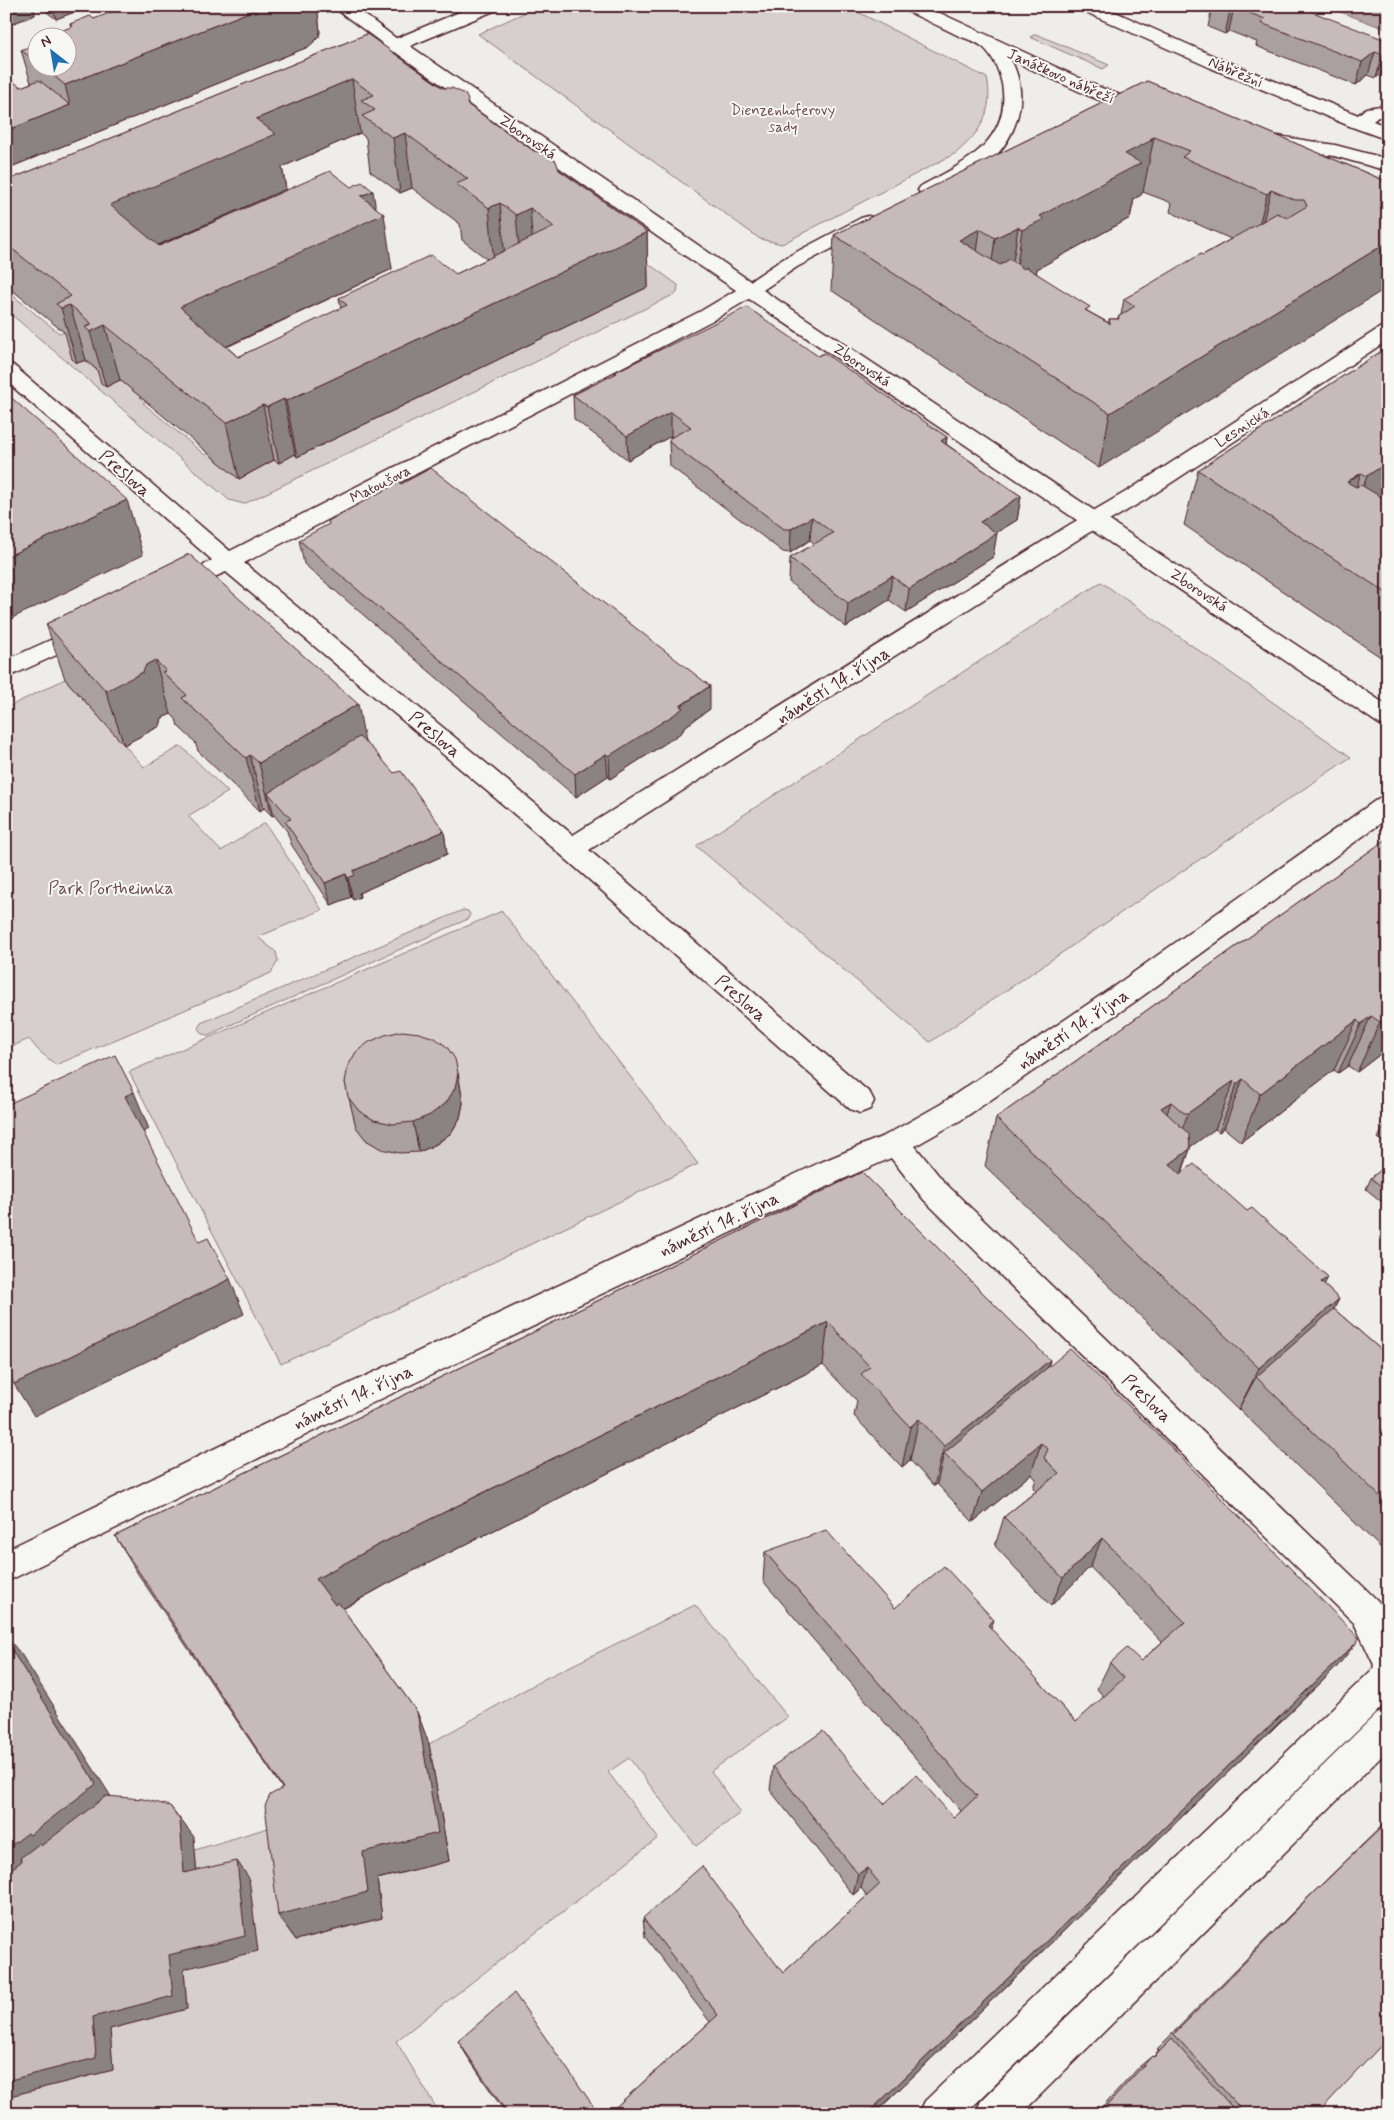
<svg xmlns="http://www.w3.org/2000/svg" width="1394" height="2120" viewBox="0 0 1394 2120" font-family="Mynerve,sans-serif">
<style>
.green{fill:#d7cfce;stroke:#90777c;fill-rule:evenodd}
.water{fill:#b4a4a5;stroke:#8a6f74}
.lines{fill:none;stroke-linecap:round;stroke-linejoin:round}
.minor-casing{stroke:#4a1f2b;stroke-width:3}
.major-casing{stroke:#4a1f2b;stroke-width:3}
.minor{fill:#f6f6f2;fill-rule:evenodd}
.major{fill:#f6f6f2;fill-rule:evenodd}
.wall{fill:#aaa0a1;stroke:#4a1f2b;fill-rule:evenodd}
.shaded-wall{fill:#8b8283;stroke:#4a1f2b}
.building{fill:#c6babb;stroke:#4a1f2b;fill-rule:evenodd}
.labels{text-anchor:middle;stroke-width:4;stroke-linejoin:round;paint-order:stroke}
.far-street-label{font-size:15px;fill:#4a1f2b;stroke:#f6f6f2}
.far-park-label{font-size:15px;fill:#6d4b54;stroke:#f6f6f2}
.street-label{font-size:18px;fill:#4a1f2b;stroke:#f6f6f2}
.park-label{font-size:18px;fill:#6d4b54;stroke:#f6f6f2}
</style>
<rect width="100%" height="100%" fill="#efedea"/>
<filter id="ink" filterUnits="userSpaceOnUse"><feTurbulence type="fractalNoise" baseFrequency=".02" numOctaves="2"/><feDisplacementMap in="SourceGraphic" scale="10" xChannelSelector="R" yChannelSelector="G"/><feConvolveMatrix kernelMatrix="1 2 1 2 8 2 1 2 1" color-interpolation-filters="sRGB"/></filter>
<g filter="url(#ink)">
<g class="green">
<path d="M 539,6 L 846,6 L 987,78 C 994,111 981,132 956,153 L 782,244 L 760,239 L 478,34 Z"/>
<polygon points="1036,34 1109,65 1103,69 1030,37"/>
<polygon points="588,220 678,285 677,293 244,504 229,500 6,310 6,290 59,333 63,332 87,352 85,361 107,378 120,380 146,401 143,403 205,455 208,453 239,479 274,460 279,463 295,454 297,456"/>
<polygon points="1101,582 1351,757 930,1042 696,846"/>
<polygon points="65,679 144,767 181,746 228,792 188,816 221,851 265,823 322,910 258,937 276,952 278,961 271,973 56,1065 38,1050 29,1039 6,1049 6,708"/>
<polygon points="463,910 468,911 470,914 468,919 208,1035 202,1034 198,1028 201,1023"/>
<path d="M 502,911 L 698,1164 L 281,1364 L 129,1072 ZM 463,1103 C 454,1152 405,1165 366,1140 Z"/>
<polygon points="695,1605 788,1717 711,1771 740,1813 696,1846 629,1758 608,1772 658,1838 396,2041 440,2114 6,2114 6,2097 113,2070 110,2029 187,2009 184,1969 198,1890 195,1850 291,1821 377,1879 429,1744 544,1679"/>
</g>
<polygon class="water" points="1325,6 1388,6 1388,30"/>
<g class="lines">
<defs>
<g id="minor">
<polygon points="332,6 353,6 405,45 402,49 396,50 390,49"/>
<polygon points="1078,6 1102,6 1223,60 1358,115 1366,108 1388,105 1388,117 1378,117 1373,121 1388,127 1388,140 1352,127 1211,68 1081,10"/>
<polygon points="750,284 757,286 760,290 757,294 715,319 244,563 573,835 1069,525 1129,490 1381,327 1388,325 1388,340 1145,500 1085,535 589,850 870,1093 874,1101 870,1109 860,1113 850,1109 526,824 226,572 212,578 204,575 201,570 204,565 212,560 6,381 6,364 13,365 230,551 701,311 743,286"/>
<polygon points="88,623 96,625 100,631 96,637 6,678 6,660"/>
<polygon points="1388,796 1388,818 1133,1003 961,1120 915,1146 944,1182 1378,1601 1388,1622 1388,1701 965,2114 919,2114 925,2101 1375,1667 1354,1623 924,1200 891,1158 839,1181 326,1425 6,1582 6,1550 304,1405 819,1163 886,1135 941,1104 1113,987 1379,798"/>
<polygon points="1388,1709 1388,1750 1021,2114 975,2114 981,2101 1376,1714"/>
</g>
<g id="major">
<polygon points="474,6 499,6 496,10 410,46 750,281 783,259 861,218 868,216 875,218 878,222 875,226 797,267 763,290 1388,706 1388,727 1379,724 681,253 395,52 383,56 377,55 374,51 377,47 390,41"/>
<path d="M 901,6 L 925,6 L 1099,87 L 1153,108 L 1155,112 L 1153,116 L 1146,118 L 1139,116 L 1087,95 L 1011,60 C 1031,97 1017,140 985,166 C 970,178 952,185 935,194 L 928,196 L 921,194 L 918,190 L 921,186 C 963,164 1012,141 1002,84 C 999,71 994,57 983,47 C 977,42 967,39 959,36 C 941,27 922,18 904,10 Z"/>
<polygon points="1265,134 1335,145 1388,159 1388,171 1334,156 1258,144 1256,140 1258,136"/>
</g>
</defs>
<use href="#minor" class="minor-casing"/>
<use href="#major" class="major-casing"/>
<use href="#minor" class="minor"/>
<use href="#major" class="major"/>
</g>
<g class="wall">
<polygon points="6,6 90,6 56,19 39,6 34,8 35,15 6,26"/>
<polygon points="138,6 317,6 320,31 319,37 308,47 6,169 6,81 21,87 31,83 21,50 38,46 38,68 68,68 71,27 70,24 137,10 139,10"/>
<polygon points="1212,6 1256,6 1274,13 1388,41 1376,78 1368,75 1356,85 1256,46 1257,42 1229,31 1225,34 1208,27"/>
<path d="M 367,34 L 647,232 L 648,287 L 297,457 L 295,454 L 279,463 L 274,460 L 239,479 L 120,380 L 106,387 L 101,383 L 97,370 L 86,360 L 77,363 L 72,359 L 65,333 L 6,285 L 6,181 ZM 360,133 L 366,138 L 370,171 L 400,193 L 412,188 L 460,224 L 462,240 L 487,259 L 456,274 L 339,298 L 341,309 L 238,357 L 227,347 L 392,269 L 376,207 L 159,246 L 158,246 L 286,189 L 282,167 Z"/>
<path d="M 1147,81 L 1388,182 L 1099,468 L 831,290 L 834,235 ZM 1143,192 L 1172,203 L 1170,212 L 1231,239 L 1124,299 L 1121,315 L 1118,317 L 1118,319 L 1109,319 L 1109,323 L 1089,312 L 1036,273 L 1037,269 L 1130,218 L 1134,199 L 1141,195 L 1142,193 Z"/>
<polygon points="1388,347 1388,662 1184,525 1198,470"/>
<polygon points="818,356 947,437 946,444 1021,496 1017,520 996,533 993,557 906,612 889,600 846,627 789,582 790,558 815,544 810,540 790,553 783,552 670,466 669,442 672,437 671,436 628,460 574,419 573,395 615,374 615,372"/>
<polygon points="299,540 710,709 683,728 683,731 675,737 610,779 608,776 576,797 304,564"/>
<polygon points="189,554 366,743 444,831 447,854 359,893 360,897 353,900 351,897 331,905 291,844 287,831 274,815 272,816 264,808 260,811 198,751 195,742 178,726 176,719 171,714 162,718 160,726 124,745 65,679 46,624"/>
<polygon points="1388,838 1388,1048 1385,1048 1383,1052 1357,1072 1348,1066 1338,1073 1334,1070 1241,1142 1224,1128 1219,1132 1215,1129 1190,1147 1190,1149 1182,1173 1247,1211 1328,1277 1324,1285 1339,1299 1334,1309 1388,1356 1388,1555 1239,1409 1239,1408 1238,1410 985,1166 996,1118"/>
<polygon points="458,1073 463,1103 460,1118 451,1133 436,1144 419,1152 399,1153 381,1149 366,1140 356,1127 345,1082"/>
<polygon points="1388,1119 1388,1147 1378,1138"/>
<polygon points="1388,1164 1388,1207 1366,1189 1371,1178"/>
<polygon points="862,1172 1050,1360 1048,1368 1336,1668 874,2114 608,2114 710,2022 645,1937 643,1918 783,1973 867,1896 861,1888 853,1895 770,1790 773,1766 884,1804 954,1818 961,1811 763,1581 765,1552 895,1608 991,1629 1076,1722 1104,1697 1097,1689 1110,1663 1141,1661 1162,1642 1090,1567 1051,1606 995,1546 1004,1517 1036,1491 1033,1488 1036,1479 1031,1474 973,1522 937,1484 934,1486 910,1460 902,1467 854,1416 857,1401 823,1365 389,1583 343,1609 417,1712 429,1744 449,1861 377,1879 382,1918 296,1940 278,1915 282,1788 138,1574 115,1536"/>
<polygon points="1388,1820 1317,2114 1094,2114 1100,2109 1101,2109 1139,2067 1152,2056 1153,2057 1159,2051 1157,2049 1292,1913"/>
<polygon points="458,2041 599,2114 506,2114 467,2056"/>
<polygon points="1388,2049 1388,2060 1382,2054"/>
<polygon points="1388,2076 1388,2102 1381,2095 1383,2081"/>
</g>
<g class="shaded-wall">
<polygon points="6,6 39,6 34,8 35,15 6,26"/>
<polygon points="52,6 90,6 56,19"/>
<polygon points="264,6 317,6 320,31 319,37 308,47 6,169 6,131 70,105 65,85"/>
<polygon points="1234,7 1229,31 1225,34 1230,11"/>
<polygon points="1388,51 1388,69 1376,78 1383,55"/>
<polygon points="1375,52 1368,75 1356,85 1362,62"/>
<polygon points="352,79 360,133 282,167 286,189 124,260 110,205 256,119"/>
<polygon points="405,133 412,188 400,193 393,138"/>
<polygon points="1154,137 1143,192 1142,193 1141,195 1134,199 1130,218 1037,269 1036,275 1014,286 1022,230 1040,216 1125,154"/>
<polygon points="1271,190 1257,245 1253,249 1267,194"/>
<polygon points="373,191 377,217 384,214 392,269 193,362 180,307 361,196"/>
<polygon points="500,203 505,259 494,264 489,208"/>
<polygon points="530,208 534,264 521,270 516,215"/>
<polygon points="1018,227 1010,283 988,294 995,238"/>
<polygon points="980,229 973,284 959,240"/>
<polygon points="647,232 648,287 297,457 286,401"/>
<polygon points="1388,242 1388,287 1099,468 1110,413"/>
<polygon points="70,305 86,360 77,363 61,308"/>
<polygon points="105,325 120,380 106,387 90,332"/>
<polygon points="284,399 295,454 279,463 267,407"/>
<polygon points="263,405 274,460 239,479 226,423"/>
<polygon points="671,412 671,436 628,460 627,436"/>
<polygon points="947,437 944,461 941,441"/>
<polygon points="1388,462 1388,504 1348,531 1367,476"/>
<polygon points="1361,473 1343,528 1347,482"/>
<polygon points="1021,496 1017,520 976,545 980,522"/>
<polygon points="127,500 143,555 6,621 6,557"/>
<polygon points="812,517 810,540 790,553 791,529"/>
<polygon points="997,533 993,557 906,612 909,589"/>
<polygon points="892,576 889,600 846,627 848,603"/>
<polygon points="155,660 171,714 162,718 160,726 124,745 106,691 146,665"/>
<polygon points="710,686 710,709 683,728 683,731 675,737 610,779 609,756"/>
<polygon points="358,704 368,757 268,793 274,815 272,816 259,763"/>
<polygon points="606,754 608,776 576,797 575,774"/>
<polygon points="250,755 264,808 260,811 246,758"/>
<polygon points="444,831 447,854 359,893 360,897 353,900 348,878 353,871"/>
<polygon points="346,874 351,897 331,905 325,883"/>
<polygon points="1371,1016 1348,1066 1338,1073 1361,1024"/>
<polygon points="1388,1016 1388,1042 1383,1052 1357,1072 1380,1022"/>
<polygon points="1357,1020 1334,1070 1241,1142 1260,1094"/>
<polygon points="458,1073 463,1103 460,1118 451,1133 436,1144 419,1152 413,1122"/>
<polygon points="1243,1079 1224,1128 1219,1132 1237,1084"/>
<polygon points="1234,1081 1215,1129 1171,1161 1188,1113"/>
<polygon points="134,1092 149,1129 140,1134 125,1096"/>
<polygon points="1171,1102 1155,1149 1161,1108"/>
<polygon points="1190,1149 1173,1196 1170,1164"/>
<polygon points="1328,1277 1305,1321 1321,1282"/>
<polygon points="230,1279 244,1314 34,1416 14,1384"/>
<polygon points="1339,1299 1316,1343 1256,1377 1239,1408 1238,1410 1259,1368"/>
<polygon points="828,1322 823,1365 389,1583 331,1615 316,1579 376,1546"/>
<polygon points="6,1358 15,1372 6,1377"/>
<polygon points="1050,1360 1037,1402 944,1453 937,1484 934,1486 944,1446"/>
<polygon points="919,1419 910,1460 902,1467 910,1427"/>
<polygon points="1041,1443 1031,1474 973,1522 982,1492"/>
<polygon points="1102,1538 1090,1567 1051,1606 1063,1578"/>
<polygon points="994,1620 984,1647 988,1625"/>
<polygon points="6,1636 21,1654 122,1814 6,1903 6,1853 8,1848"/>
<polygon points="1357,1642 1336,1668 874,2114 867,2114"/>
<polygon points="417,1712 429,1744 449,1861 377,1879 382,1918 296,1940 278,1915 363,1852"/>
<polygon points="170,1806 194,1837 198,1890 184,1873"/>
<polygon points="237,1861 249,1878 258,1951 184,1969 187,2009 110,2029 113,2070 6,2097 6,2081 93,2017 169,1955"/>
<polygon points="867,1868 861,1888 853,1895 858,1874"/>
</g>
<g class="building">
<polygon points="126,6 131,6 137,10 142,8 140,6 264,6 65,85 44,68 68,68 68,38 44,38 73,26 70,24 90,16 94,19"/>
<polygon points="1219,6 1256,6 1274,13 1283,6 1297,6 1388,41 1388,51 1383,55 1375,52 1362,62 1261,23 1265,19 1234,7 1230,11"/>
<path d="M 367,34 L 443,88 L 452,88 L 465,94 L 468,100 L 467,104 L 534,151 L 544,153 L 556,161 L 559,170 L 647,232 L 286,401 L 284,399 L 267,407 L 263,405 L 226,423 L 105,325 L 90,332 L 85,327 L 91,325 L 91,323 L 70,305 L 61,308 L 56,304 L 71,296 L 6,244 L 6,189 L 11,186 L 6,183 L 6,181 ZM 352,79 L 374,95 L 361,100 L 375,110 L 362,116 L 393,138 L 405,133 L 468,179 L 456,184 L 489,208 L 500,203 L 516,215 L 530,208 L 554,227 L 456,274 L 431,255 L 339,298 L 347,305 L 238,357 L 180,307 L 384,214 L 361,196 L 373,191 L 362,182 L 351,187 L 330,171 L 159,246 L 110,205 L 276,134 L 256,119 Z"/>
<polygon points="35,44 38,46 38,63 21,50"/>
<polygon points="39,80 70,105 6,131 6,81 12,81 21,87"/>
<path d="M 1147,81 L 1388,182 L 1388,242 L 1110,413 L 834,235 ZM 1154,137 L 1190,151 L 1182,157 L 1267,194 L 1271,190 L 1295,200 L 1304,200 L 1307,206 L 1287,218 L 1277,213 L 1203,255 L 1201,254 L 1124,299 L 1135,306 L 1118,317 L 1119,319 L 1109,319 L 1110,324 L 1085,310 L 1090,307 L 1026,267 L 1024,269 L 1010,259 L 1000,265 L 959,240 L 980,229 L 995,238 L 1018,227 L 1022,230 L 1044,219 L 1040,216 L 1141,163 L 1125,154 L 1152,140 L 1150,139 Z"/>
<polygon points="747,307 818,356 824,353 947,437 941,441 1021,496 980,522 997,533 909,589 892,576 848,603 790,558 833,533 812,517 791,529 784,529 669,442 670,438 691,427 671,412 627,436 573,395 617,373 615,372"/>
<polygon points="1388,347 1388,462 1367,476 1361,473 1347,482 1356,487 1361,485 1388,501 1388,594 1198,470"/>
<polygon points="6,393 127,500 6,557"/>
<polygon points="431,468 710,686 680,706 683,708 675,714 609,756 606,754 575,774 299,540 329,524 328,521 399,482 401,484"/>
<polygon points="189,554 358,704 259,763 250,755 246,758 182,698 187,695 162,672 166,671 155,660 146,665 143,672 106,691 46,624"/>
<polygon points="359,737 373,749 394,773 401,771 444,831 353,871 355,875 348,878 346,874 325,883 285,821 291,819 268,793"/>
<polygon points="1388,838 1388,1016 1380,1022 1371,1016 1361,1024 1357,1020 1260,1094 1243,1079 1237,1084 1234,1081 1188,1113 1184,1113 1171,1102 1161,1108 1189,1134 1190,1149 1170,1164 1180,1174 1194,1164 1247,1211 1252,1208 1328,1277 1321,1282 1339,1299 1259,1368 996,1118"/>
<polygon points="402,1031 419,1033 435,1038 447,1047 455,1059 458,1073 455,1088 446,1103 430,1115 413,1122 393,1124 374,1120 359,1111 348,1097 345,1082 348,1066 356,1052 369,1042 385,1035"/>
<polygon points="115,1055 134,1092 125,1096 199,1242 208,1238 230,1279 14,1384 6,1366 6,1105"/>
<polygon points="1388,1164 1388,1192 1371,1178"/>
<polygon points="862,1172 1050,1360 944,1446 919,1419 910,1427 861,1374 870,1367 828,1322 376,1546 316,1579 335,1605 338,1602 417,1712 438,1833 363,1852 368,1892 278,1915 265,1806 270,1795 283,1788 115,1536"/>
<polygon points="1334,1309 1388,1356 1388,1504 1256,1377"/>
<polygon points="1070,1349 1169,1445 1359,1638 1357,1642 867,2114 608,2114 718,2015 643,1918 702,1866 783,1973 880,1884 867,1868 858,1874 773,1766 823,1731 884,1804 916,1775 954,1818 977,1796 765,1552 826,1530 895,1608 944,1566 994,1620 988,1625 1076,1722 1124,1678 1110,1663 1127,1648 1141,1661 1185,1622 1102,1538 1063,1578 1004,1517 1059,1473 1044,1458 1048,1449 1041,1443 982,1492 944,1453"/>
<polygon points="6,1641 96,1784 30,1835 28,1833 8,1848 10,1850 6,1853"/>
<polygon points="106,1796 143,1799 170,1806 180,1820 184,1873 237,1861 245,1936 169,1955 173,1996 93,2017 96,2058 6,2081 6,1873 22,1861 20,1858 39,1844 41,1846"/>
<polygon points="1388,1821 1388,2038 1317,2114 1245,2114 1174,2034 1313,1893"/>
<polygon points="514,1993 599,2114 508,2114 458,2041"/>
<polygon points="1172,2039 1238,2114 1095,2114 1100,2109 1102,2111 1152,2056 1154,2057"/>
</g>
</g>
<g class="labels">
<g class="far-street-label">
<text transform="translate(1236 72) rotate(23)" y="5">Nábřežní</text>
<text transform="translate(1061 76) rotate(24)" y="5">Janáčkovo nábřeží</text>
<text transform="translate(528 137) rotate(35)" y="5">Zborovská</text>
<text transform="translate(862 365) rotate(34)" y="5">Zborovská</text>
<text transform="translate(1242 427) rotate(-33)" y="5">Lesnická</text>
<text transform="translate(380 484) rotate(-27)" y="5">Matoušova</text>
<text transform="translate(1199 590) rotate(34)" y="5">Zborovská</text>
</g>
<g class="far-park-label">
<text x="783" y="115">Dienzenhoferovy<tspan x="783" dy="17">sady</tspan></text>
</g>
<g class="street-label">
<text transform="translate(125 473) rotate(41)" y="6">Preslova</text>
<text transform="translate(833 685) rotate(-32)" y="6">náměstí 14. října</text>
<text transform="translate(435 734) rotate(40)" y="6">Preslova</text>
<text transform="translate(741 998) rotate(41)" y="6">Preslova</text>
<text transform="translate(1073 1029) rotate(-34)" y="6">náměstí 14. října</text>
<text transform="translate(719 1224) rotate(-25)" y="6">náměstí 14. října</text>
<text transform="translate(353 1397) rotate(-25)" y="6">náměstí 14. října</text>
<text transform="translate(1147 1398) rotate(44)" y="6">Preslova</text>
</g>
<g class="park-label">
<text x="111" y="894">Park Portheimka</text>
</g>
</g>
<rect width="1394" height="2120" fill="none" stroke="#f6f6f2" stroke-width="25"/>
<rect x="12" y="12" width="1369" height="2095" fill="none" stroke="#4a1f2b" stroke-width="2" filter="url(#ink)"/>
<g transform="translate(52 52) rotate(329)"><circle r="24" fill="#f6f6f2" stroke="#b1a0a2"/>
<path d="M0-4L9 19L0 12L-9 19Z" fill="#1f6fb2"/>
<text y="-8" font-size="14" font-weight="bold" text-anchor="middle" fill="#4a1f2b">N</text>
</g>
</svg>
